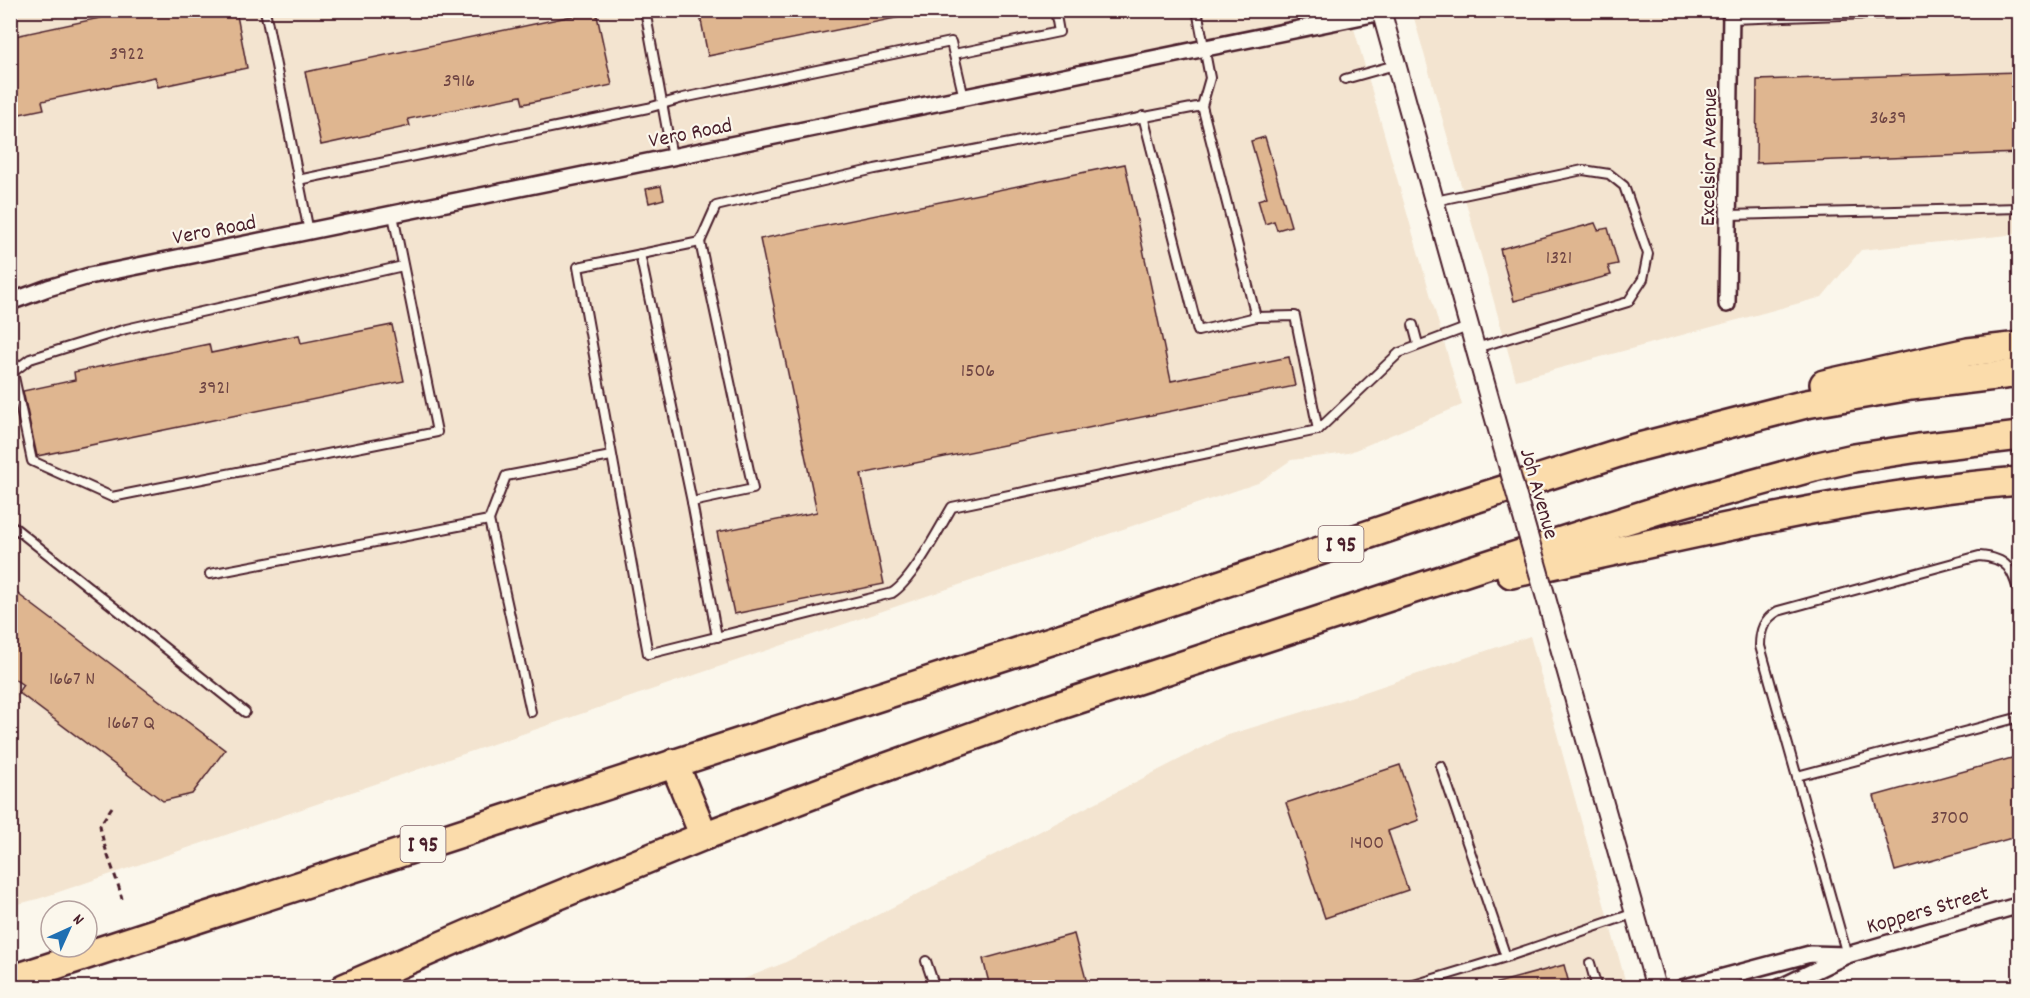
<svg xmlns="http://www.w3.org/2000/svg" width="2030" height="998" viewBox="0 0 2030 998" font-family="Dekko,sans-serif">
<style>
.built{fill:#f3e4d0}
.building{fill:#dfb690;stroke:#4a1f2b;stroke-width:1.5}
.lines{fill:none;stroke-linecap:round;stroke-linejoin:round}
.service-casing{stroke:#4a1f2b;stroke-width:12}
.minor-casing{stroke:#4a1f2b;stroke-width:20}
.tertiary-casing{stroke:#4a1f2b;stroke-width:22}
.motorway-casing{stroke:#4a1f2b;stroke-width:32}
.path{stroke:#4a1f2b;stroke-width:3;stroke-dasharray:6 4.5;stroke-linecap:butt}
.service{stroke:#fbf7ec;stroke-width:8}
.minor{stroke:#fbf7ec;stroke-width:15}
.tertiary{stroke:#fbf7ec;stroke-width:18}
.motorway{stroke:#fbdcab;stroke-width:27}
.tertiary-bridge-casing{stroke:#4a1f2b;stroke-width:22;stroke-linecap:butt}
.tertiary-bridge{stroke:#fbf7ec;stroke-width:18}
.labels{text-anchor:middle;stroke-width:4.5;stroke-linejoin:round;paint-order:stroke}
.number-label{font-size:20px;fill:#6f4544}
.shield{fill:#fbf7ec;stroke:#7f6065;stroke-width:1.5}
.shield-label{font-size:21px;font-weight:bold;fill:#4a1f2b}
.street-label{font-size:22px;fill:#4a1f2b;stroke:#fbf7ec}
</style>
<rect width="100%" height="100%" fill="#fbf7ec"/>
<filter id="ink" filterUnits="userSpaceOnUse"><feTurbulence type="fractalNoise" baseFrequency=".0167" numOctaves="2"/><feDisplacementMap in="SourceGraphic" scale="12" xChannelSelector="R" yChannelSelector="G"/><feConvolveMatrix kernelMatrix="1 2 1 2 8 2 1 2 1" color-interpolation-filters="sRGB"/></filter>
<g filter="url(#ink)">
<g class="built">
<polygon points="11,11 1349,11 1462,405 1348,453 1291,460 1258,483 41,898 11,906"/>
<polygon points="1412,11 2019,11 2019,234 1861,250 1822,297 1516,380"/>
<polygon points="1530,636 1627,987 721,988 784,963 1225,736 1335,702"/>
</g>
<g class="building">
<polygon points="137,10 236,10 247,68 158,87 155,77 42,101 44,109 10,116 10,37"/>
<polygon points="699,10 900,10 901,17 708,56"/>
<polygon points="596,11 612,85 523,104 521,96 408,119 410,126 321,145 305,72"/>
<polygon points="2019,72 2019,153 1756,163 1757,80"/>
<polygon points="1265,137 1291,226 1277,230 1274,221 1265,224 1258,200 1267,197 1251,141"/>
<polygon points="1125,164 1171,381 1289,357 1295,386 861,474 884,584 734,614 717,532 817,512 760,239"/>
<polygon points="661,186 664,199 649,203 646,189"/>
<polygon points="1595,223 1598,230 1608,228 1618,264 1608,266 1611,275 1514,301 1500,249"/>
<polygon points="392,325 404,381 37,456 23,391 75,380 74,372 209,344 211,353 299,335 301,343"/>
<polygon points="10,588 225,750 192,794 163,801 18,692 23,685 10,676"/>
<polygon points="2019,756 2019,836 1895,871 1874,796"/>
<polygon points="1400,765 1419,820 1388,831 1408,890 1325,918 1286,803"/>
<polygon points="1074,934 1088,987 990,987 983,959"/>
<polygon points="1564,965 1570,987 1498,987 1497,983"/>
</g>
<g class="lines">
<defs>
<g id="service">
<polyline points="265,10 309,232"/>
<polyline points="645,10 672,157"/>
<path d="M 1197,10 L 1210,78 L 1202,106 L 875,169 L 716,206 L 700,242 L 578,267 L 648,654 L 892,593 C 912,581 939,529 952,507 L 1318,430 L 1399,353 L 1468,327"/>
<polyline points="1731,19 1984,10"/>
<polyline points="954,54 1059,32 1055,10"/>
<polyline points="1345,79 1395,65"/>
<polyline points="1202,106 1256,317 1295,316 1318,430"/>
<polyline points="1143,116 1198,331 1256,317"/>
<polyline points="298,180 648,108 683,98 951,42 964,98"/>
<polyline points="1435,201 1583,170 1609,174 1624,186 1648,254 1643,279 1628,302 1476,348"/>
<polyline points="393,215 437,432 112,497 32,461 13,372 30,359 126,329 403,266"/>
<polyline points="1729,215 2020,208"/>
<polyline points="640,254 692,502 717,637"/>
<polyline points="1413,325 1418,344"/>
<polyline points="692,502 753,489 700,242"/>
<polyline points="489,520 531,712"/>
<polyline points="10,524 245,712"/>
<polyline points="210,574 489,520 506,476 611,456"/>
<polyline points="1441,766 1506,957"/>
<polyline points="1797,776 2020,717"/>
<path d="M 1847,955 L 1760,646 C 1760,630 1764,619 1778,611 L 1979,556 C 2009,558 2012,570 2020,596"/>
<polyline points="926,961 935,988"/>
<polyline points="1590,963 1597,988"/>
<polyline points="1404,988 1506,957 1635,913"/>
</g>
<g id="minor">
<polyline points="10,302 48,288 89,276 1382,12"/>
<polyline points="1727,304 1731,10"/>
<polyline points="1847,955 2020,905"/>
<polyline points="1682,988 1810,954 1847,955 1779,988"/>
</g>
<g id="tertiary">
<polyline points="1381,10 1500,437"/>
<polyline points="1550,612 1656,988"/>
</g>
<g id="motorway">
<polyline points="1824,384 1968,352 2020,346"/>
<path d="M 1511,574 C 1679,538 1848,495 2020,481"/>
<polyline points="674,763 704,836"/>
<polyline points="10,980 1112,621 1462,503 1631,449 1806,404 1911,386 2020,373"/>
<polyline points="344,988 535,905 704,836 870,773 1040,712 1511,557 1668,507 1814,467 1854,458 1919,448 2020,436"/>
</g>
</defs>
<use href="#service" class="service-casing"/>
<use href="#minor" class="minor-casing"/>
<use href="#tertiary" class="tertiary-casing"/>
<use href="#motorway" class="motorway-casing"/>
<path class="path" d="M 112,807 L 100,825 C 104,852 116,873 122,899"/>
<use href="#service" class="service"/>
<use href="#minor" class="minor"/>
<use href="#tertiary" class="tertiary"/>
<use href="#motorway" class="motorway"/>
<defs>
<polyline id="tertiary-bridge" points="1500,437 1550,612"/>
</defs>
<use href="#tertiary-bridge" class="tertiary-bridge-casing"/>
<use href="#tertiary-bridge" class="tertiary-bridge"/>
</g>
</g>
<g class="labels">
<g class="number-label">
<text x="127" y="59">3922</text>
<text x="459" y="86">3916</text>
<text x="1888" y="123">3639</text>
<text x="1559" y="263">1321</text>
<text x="978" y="376">1506</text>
<text x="214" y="393">3921</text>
<text x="72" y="684">1667 N</text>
<text x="131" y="728">1667 Q</text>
<text x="1950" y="823">3700</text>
<text x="1367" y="848">1400</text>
</g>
<g class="shield">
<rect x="1318.5" y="526" width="45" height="36" rx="4.5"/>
<rect x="400.5" y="826" width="45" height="36" rx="4.5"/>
</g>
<g class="shield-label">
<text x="1341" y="551">I 95</text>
<text x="423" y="851">I 95</text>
</g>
<g class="street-label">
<text transform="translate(690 131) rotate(-11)" y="8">Vero Road</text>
<text transform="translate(1707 157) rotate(-89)" y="8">Excelsior Avenue</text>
<text transform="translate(214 228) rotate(-11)" y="8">Vero Road</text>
<text transform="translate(1541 493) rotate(74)" y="8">Joh Avenue</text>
<text transform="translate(1927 908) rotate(-16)" y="8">Koppers Street</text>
</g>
</g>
<rect width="2030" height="998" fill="none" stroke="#fbf7ec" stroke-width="36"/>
<rect x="18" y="18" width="1994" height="962" fill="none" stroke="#4a1f2b" stroke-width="2" filter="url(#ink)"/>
<g transform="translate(69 929) rotate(45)"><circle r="28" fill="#fbf7ec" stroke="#b4a19f" stroke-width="1.5"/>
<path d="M0-4.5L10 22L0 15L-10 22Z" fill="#1f6fb2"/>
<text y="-9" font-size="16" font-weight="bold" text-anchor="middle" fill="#4a1f2b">N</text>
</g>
</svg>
